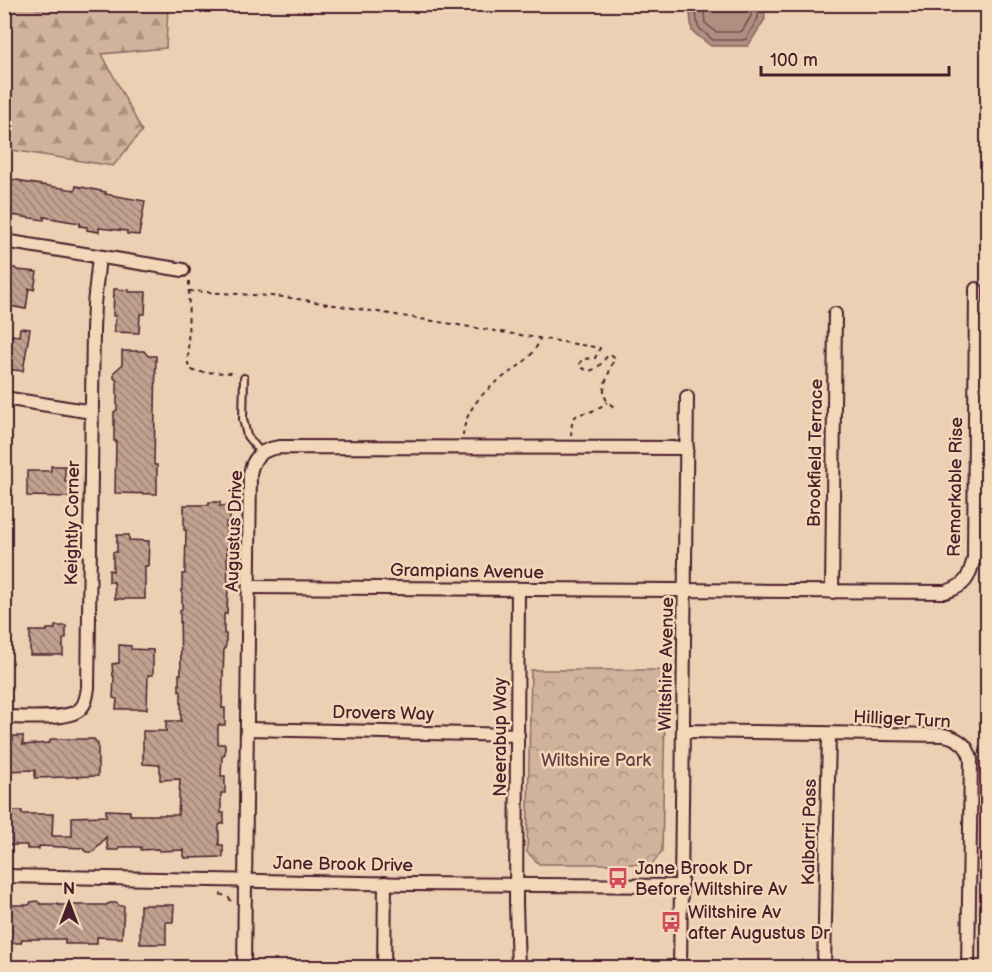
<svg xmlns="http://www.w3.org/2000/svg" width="992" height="972" viewBox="0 0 992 972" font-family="'Balsamiq Sans',sans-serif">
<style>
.forest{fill:url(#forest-firs);stroke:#8e6964;stroke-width:1.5}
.park{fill:url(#park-crowns);stroke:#8e6964;stroke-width:1.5}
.water{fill:#b08e80;stroke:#87625e;stroke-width:1.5}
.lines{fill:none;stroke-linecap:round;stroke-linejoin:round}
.shore{stroke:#734b4d;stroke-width:1.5}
.building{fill:url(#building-back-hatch);stroke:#4a1f2b;stroke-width:1.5}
.service-casing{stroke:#4a1f2b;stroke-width:10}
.minor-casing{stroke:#4a1f2b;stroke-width:16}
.path{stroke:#4a1f2b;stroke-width:2;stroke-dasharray:4.5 4.5;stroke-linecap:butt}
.service{stroke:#f3d7b9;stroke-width:6}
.minor{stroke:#f3d7b9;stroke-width:12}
.labels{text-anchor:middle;stroke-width:5;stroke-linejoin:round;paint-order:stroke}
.street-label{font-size:18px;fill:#4a1f2b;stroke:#f3d7b9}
.park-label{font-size:18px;fill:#653d42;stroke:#f3d7b9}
.poi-label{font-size:18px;fill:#4a1f2b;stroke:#f3d7b9;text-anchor:start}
</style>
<defs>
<pattern id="forest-firs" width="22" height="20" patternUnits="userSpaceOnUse" patternTransform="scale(1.5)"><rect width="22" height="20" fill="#d1b39c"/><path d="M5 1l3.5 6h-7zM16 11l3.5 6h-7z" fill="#ac917f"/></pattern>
<pattern id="park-crowns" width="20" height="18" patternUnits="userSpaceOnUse" patternTransform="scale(1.5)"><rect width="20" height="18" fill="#d1b39c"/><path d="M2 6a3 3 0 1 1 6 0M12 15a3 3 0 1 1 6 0" fill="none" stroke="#ac917f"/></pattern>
<pattern id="building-back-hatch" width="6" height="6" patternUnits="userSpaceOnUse" patternTransform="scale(1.5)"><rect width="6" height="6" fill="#c1a190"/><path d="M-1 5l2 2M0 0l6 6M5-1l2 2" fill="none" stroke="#9f8376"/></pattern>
</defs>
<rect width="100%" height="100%" fill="#ecd0b3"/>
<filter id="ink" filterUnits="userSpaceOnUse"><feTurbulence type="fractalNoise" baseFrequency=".0167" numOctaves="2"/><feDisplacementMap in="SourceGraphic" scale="12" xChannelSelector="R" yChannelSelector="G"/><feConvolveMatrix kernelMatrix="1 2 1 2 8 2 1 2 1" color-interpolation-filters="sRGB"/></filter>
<g filter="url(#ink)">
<polygon class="forest" points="4,5 168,5 166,48 102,54 142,131 113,166 5,149"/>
<polygon class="park" points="531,670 666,670 662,851 652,864 539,864 527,852"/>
<polygon class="water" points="689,5 764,5 765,19 748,46 711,46 692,31"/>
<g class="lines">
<g class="shore">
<polyline points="695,4 698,27 713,40 743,40 746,39 758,18 758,4"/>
<polyline points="703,4 705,23 716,32 739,32 742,31 751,16 750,4"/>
</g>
</g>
<g class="building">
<polygon points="4,178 22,181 22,182 75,190 76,186 106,192 105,194 145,201 139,235 127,234 127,231 99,228 99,232 87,230 87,227 79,226 80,223 67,221 44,217 44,220 4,214"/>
<polygon points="10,268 15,268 17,270 37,272 34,290 29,288 26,309 4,305 4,278 6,272"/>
<polygon points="114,289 129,290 128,292 146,292 145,314 140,314 139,333 114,332 116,316 113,316"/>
<polygon points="20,328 30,329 23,371 4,369 4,334 19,336"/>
<polygon points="122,351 144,351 148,356 156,356 154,465 157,465 157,494 115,493 116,441 114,441 114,412 117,410 117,381 114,378 114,372 122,365"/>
<polygon points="51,466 65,466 65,482 71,482 71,497 27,496 27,471 51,471"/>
<polygon points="209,502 220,502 220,506 227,506 230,510 230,522 226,522 228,586 227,614 224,614 224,634 226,634 226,645 225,648 224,648 222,708 225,708 225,725 218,725 218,744 225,744 225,754 222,756 221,776 225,776 225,793 221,793 221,813 224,813 224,823 219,825 219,845 223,845 223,857 185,858 185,857 184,857 184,850 159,851 159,849 141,850 141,847 119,847 119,850 108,850 106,837 93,852 86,852 82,848 39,846 39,849 27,849 27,845 4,845 4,811 22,811 22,814 53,814 52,836 72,836 72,817 106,816 106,810 130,811 130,815 178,815 180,779 160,780 160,765 143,764 143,731 166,731 166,721 181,721 181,691 179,691 179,674 181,674 180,610 182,610 182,574 185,574 186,530 184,530 184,505 209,505"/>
<polygon points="117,535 129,535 129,540 149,541 148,566 145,566 145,599 115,599 114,582 109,582 109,570 113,571 113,552 117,552"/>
<polygon points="55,626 66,626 66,638 63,640 63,655 30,655 30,631 47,631 47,629 55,629"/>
<polygon points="119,645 131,646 131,649 153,650 153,675 148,675 147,709 116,709 117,699 113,698 114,676 113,676 112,664 119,663"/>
<polygon points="13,736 23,736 23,745 49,743 51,739 94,739 98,744 98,776 35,778 35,770 4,771 4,741 13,740"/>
<polygon points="37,901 41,904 58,904 58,905 106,905 110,903 116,903 120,906 124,906 122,938 97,937 97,944 65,944 65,939 22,939 21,943 4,943 4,908 8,908 8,905 29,905 31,902"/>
<polygon points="140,905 174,905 173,922 166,922 166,944 140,944"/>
</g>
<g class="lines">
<defs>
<polyline id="service" points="244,378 243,419 247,436 261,453"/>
<g id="minor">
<polyline points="4,241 183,270"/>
<polyline points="4,398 92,412"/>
<path d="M 249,587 L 945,592 C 966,586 969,578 974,558 L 976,289"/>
<polyline points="832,592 835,314"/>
<path d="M 4,717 C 22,717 68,721 80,709 C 86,704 87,695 88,687 L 93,330 L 94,304 L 99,257"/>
<polyline points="248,729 518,735"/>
<path d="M 683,731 L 944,735 C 958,738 968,745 971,759 L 968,968"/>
<polyline points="4,876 411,884 681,886"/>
<path d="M 244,968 L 250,474 C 253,456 263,449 280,447 L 687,448"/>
<polyline points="384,968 385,883"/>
<polyline points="518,968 516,904 518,590"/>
<polyline points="680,968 687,397"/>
<polyline points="824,968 829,734"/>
</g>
</defs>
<use href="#service" class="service-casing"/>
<use href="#minor" class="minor-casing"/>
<g class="path">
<polyline points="189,281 188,364 190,369 196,372 236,373"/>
<path d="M 189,291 L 285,297 L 600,348 L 595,358 L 582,359 L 579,365 C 592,378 600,365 608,355 L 612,355 L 614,357 C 611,375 592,395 616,408"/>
<path d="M 463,436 C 465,407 487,388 509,373 C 523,363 535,355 540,338"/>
<path d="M 571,436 C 572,419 571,415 589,412 C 595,411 602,406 607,402"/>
<polyline points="220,894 228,897 232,902"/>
</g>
<use href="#service" class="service"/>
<use href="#minor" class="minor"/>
</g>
</g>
<defs>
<symbol id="bus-bare" viewBox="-9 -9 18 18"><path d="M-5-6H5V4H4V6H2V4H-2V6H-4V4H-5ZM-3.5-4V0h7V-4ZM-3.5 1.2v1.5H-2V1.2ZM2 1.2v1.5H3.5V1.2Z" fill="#d1495b" stroke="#f3d7b9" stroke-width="2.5" paint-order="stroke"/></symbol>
</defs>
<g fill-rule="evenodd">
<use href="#bus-bare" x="603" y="863" width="30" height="30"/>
<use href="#bus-bare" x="656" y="907" width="30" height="30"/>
</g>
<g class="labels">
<g class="street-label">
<text transform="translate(815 453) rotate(-89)" y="6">Brookfield Terrace</text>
<text transform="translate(955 487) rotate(-89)" y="6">Remarkable Rise</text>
<text transform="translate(72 523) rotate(-89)" y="6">Keightly Corner</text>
<text transform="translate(234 531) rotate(-88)" y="6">Augustus Drive</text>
<text transform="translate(467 571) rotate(1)" y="6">Grampians Avenue</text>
<text transform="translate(666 664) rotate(-89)" y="6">Wiltshire Avenue</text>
<text transform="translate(383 713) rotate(1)" y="6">Drovers Way</text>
<text transform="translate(902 719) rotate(3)" y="6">Hilliger Turn</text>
<text transform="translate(500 737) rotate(-90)" y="6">Neerabup Way</text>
<text transform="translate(809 832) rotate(-89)" y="6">Kalbarri Pass</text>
<text transform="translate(343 864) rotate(1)" y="6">Jane Brook Drive</text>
</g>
<g class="park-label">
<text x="596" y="766">Wiltshire Park</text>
</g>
<g class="poi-label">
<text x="635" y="874">Jane Brook Dr<tspan x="635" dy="21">Before Wiltshire Av</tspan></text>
<text x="688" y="918">Wiltshire Av<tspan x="688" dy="21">after Augustus Dr</tspan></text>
</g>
</g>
<rect width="992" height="972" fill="none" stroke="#f3d7b9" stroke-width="24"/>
<rect x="12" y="12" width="968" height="948" fill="none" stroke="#4a1f2b" stroke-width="2" filter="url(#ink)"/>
<g transform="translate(69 903)" stroke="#f3d7b9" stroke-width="4.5" paint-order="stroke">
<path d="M0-4.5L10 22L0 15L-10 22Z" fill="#4a1f2b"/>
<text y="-9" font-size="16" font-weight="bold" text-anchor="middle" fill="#4a1f2b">N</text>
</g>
<path d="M761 66v9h188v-9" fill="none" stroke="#4a1f2b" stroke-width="3"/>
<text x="770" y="66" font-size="18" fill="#4a1f2b" stroke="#f3d7b9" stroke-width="4.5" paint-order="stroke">100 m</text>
</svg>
